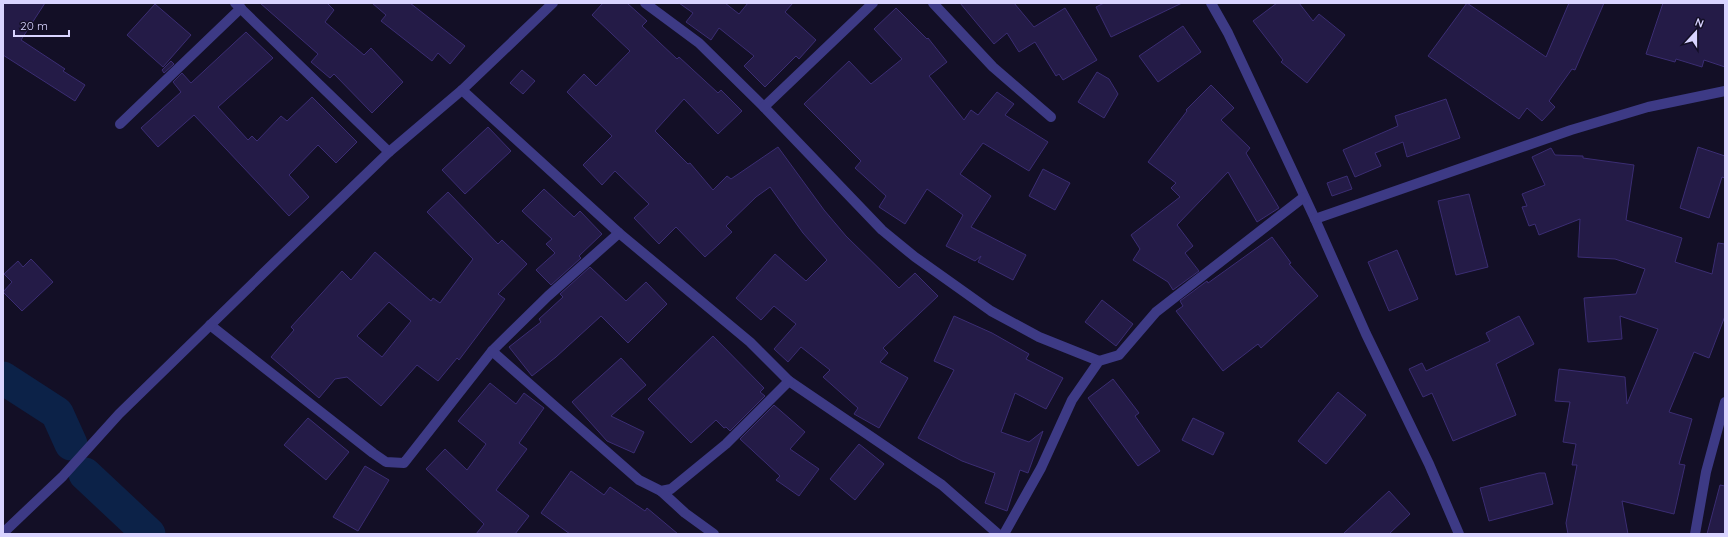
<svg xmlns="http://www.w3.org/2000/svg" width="1728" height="537" viewBox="0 0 1728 537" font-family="Quicksand,sans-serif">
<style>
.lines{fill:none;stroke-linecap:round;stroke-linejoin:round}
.river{stroke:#0c2248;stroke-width:33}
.building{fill:#241b47;stroke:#3b2d73;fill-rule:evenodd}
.minor{stroke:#3d3a85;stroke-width:10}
</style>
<rect width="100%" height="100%" fill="#130f26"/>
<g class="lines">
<g class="river">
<polyline points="3,378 57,413 71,444"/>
<polyline points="85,474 149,534"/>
</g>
</g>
<g class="building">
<polygon points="3,3 45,3 21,40 65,69 63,71 85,85 75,101 3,55"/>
<polygon points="260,3 327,3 334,10 325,22 364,55 371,48 403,82 372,113 334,74 330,78 311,62 318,54"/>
<polygon points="372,3 410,3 465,46 450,64 438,53 432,61 381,21 386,15"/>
<polygon points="603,3 627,3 647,21 642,26 677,59 679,57 718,93 721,90 742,111 718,134 684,99 655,131 688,164 690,163 713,190 727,176 731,179 778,147 824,210 846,236 899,288 915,273 938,296 883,348 888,353 880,362 908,378 879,428 854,414 858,408 823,377 830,370 801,347 788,362 774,349 796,324 774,306 761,320 736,298 775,254 806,281 827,260 803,233 770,187 756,197 726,226 732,232 705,257 676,227 659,244 634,218 649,204 615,171 602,185 583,165 612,136 567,92 584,74 596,86 630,51 592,15"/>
<polygon points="679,3 725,3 739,14 748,3 793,3 785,12 816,40 799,59 796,56 765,87 744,66 754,56 719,28 711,40 686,22 693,13"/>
<polygon points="960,3 1014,3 1034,27 1065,8 1097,60 1063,80 1059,74 1056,76 1035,42 1019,52 1007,33 994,44"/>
<polygon points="1104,3 1182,3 1111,37 1096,7"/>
<polygon points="1277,3 1299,3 1313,21 1319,14 1345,35 1307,83 1281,62 1283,60 1253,21"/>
<polygon points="1467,3 1546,57 1569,3 1604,3 1575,70 1572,69 1549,101 1555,107 1542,121 1527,108 1519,119 1428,56"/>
<polygon points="1663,3 1725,3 1725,67 1704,60 1702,67 1676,59 1675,62 1646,54"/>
<polygon points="155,4 191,35 163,67 127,35"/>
<polygon points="896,8 927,39 928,38 947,62 929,76 964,120 971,110 978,115 997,92 1014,104 1005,115 1048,142 1029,171 983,143 960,174 991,196 971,227 1026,255 1013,280 978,262 981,256 975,261 946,246 963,215 927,189 905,224 879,207 886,196 855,168 861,161 804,104 849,61 871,84 902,59 874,29"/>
<polygon points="1183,26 1201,52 1158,82 1139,56"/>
<polygon points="246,32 273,58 218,107 248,140 252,136 257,141 281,116 287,121 312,97 357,142 336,163 318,145 289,175 309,197 289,216 194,115 158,147 141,128 181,92 173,82 182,73 191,83"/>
<polygon points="171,61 174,64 164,73 162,70"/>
<polygon points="522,70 535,81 523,94 510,83"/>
<polygon points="1097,72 1109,79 1118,94 1104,118 1078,102"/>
<polygon points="1211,85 1234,108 1221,120 1250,148 1246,153 1279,208 1257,222 1228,172 1177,225 1193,246 1185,253 1199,271 1173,290 1168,282 1133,260 1140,249 1131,235 1180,197 1171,188 1176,183 1148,162 1187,111 1186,110"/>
<polygon points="1446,99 1460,138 1407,157 1403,142 1375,153 1381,166 1355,177 1343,150 1398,126 1395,116"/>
<polygon points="488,127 511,151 465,194 442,170"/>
<polygon points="1698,147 1725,156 1725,178 1722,177 1709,218 1680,208"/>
<polygon points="1551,148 1555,155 1583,156 1583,158 1634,165 1626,220 1682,238 1675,262 1712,274 1718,243 1725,244 1725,316 1709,358 1694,352 1669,412 1692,419 1679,464 1685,465 1674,514 1622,501 1628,534 1568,534 1566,523 1577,465 1572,465 1576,444 1563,442 1570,402 1555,401 1559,369 1625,377 1627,404 1658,329 1620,316 1622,339 1588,342 1584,298 1636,294 1645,269 1615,259 1578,257 1580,219 1539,235 1535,224 1529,226 1522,207 1527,206 1522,194 1545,185 1532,157"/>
<polygon points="1043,169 1070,183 1055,210 1029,196"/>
<polygon points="1347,176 1352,189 1332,196 1327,183"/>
<polygon points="544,189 574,217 580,211 602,234 579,256 581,258 551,285 536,270 555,253 546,244 552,239 522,211"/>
<path d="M 448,192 L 498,244 L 502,240 L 527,264 L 498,294 L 505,299 L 459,360 L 457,358 L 438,381 L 417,365 L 381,406 L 347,377 L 335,379 L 319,398 L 271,357 L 294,330 L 291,327 L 342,271 L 351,280 L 375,252 L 431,301 L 433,298 L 440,303 L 473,259 L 427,212 ZM 389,302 L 411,321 L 382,357 L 357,336 Z"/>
<polygon points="1469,194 1488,267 1456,275 1438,201"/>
<polygon points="1272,237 1291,263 1289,264 1318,296 1261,348 1258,344 1223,371 1176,311 1183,306 1180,301 1207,281 1208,283"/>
<polygon points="1397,250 1418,299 1389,311 1368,262"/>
<polygon points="31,259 53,282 22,311 3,292 12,282 4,274 18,261 23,267"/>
<polygon points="590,267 626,301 646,282 667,304 628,343 601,316 556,357 532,376 509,347 541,322 539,319 563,297 560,294"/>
<polygon points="1102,300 1133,324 1116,346 1085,322"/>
<polygon points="954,316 992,333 1029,354 1026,359 1063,378 1046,409 1015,393 1001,432 1029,442 1043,431 1028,473 1020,470 1007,511 985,503 995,473 962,461 918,438 954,370 934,361"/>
<polygon points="1519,316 1534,344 1496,364 1516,415 1453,441 1432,393 1423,397 1409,369 1422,363 1426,371 1490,341 1486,333"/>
<polygon points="713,336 764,388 760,392 765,396 730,431 726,427 724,428 716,420 691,443 648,399"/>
<polygon points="621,358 646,385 611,416 644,432 634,453 607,441 572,402"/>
<polygon points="1113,379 1139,413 1135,416 1160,451 1138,466 1088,398"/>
<polygon points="490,383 516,404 524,393 544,408 519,443 527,449 496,490 529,516 515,534 476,534 484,524 426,469 445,449 467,470 486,444 458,421"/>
<polygon points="1338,392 1366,415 1326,464 1298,441"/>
<polygon points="774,405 805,432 790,449 819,469 799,496 776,480 780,476 740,439"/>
<polygon points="308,418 349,452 326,480 284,445"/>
<polygon points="1193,418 1224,433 1213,455 1182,440"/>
<polygon points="859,444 884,464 855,500 830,479"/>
<polygon points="365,466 389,480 358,531 333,517"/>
<polygon points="571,471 604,495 610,487 645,511 647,508 678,534 570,534 541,513"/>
<polygon points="1539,473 1545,473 1553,504 1489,521 1480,488"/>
<polygon points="1720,485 1725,486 1725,534 1707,534"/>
<polygon points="1389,491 1410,514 1389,534 1343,534"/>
</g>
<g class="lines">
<g class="minor">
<polyline points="235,3 389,152"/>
<polyline points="645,3 699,43 764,107 882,230 915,257 991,311 1039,337 1099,361"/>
<polyline points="933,3 993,67 1051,117"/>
<polyline points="1211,3 1228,33 1315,219 1366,334 1429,464 1459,534"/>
<polyline points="462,90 619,233 750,342 789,381 942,485 998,534"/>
<polyline points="764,107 873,3"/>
<polyline points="120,124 241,8"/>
<polyline points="1315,219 1571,130 1648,107 1725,91"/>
<polyline points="210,325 373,453 386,462 404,463 492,351 548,296 619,233"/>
<polyline points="492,351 639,480 661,491 671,489 726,444 789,381"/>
<polyline points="661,491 685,513 714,534"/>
<polyline points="3,533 63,476 119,414 280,257 389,152 462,90 553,3"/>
<polyline points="1004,534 1041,468 1072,400 1099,361 1119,355 1156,312 1304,197"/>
<polyline points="1695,534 1706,472 1725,402"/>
</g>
</g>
<rect width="1728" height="537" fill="none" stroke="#d9d4ff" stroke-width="8"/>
<g transform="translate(1696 32) rotate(21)" stroke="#130f26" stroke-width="3" paint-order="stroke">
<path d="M0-3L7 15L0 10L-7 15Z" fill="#d9d4ff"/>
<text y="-6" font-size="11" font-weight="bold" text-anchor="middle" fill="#d9d4ff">N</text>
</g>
<path d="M14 30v6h55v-6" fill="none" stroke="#d9d4ff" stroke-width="2"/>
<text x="20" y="30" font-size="12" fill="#d9d4ff" stroke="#130f26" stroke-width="3" paint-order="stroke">20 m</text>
</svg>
